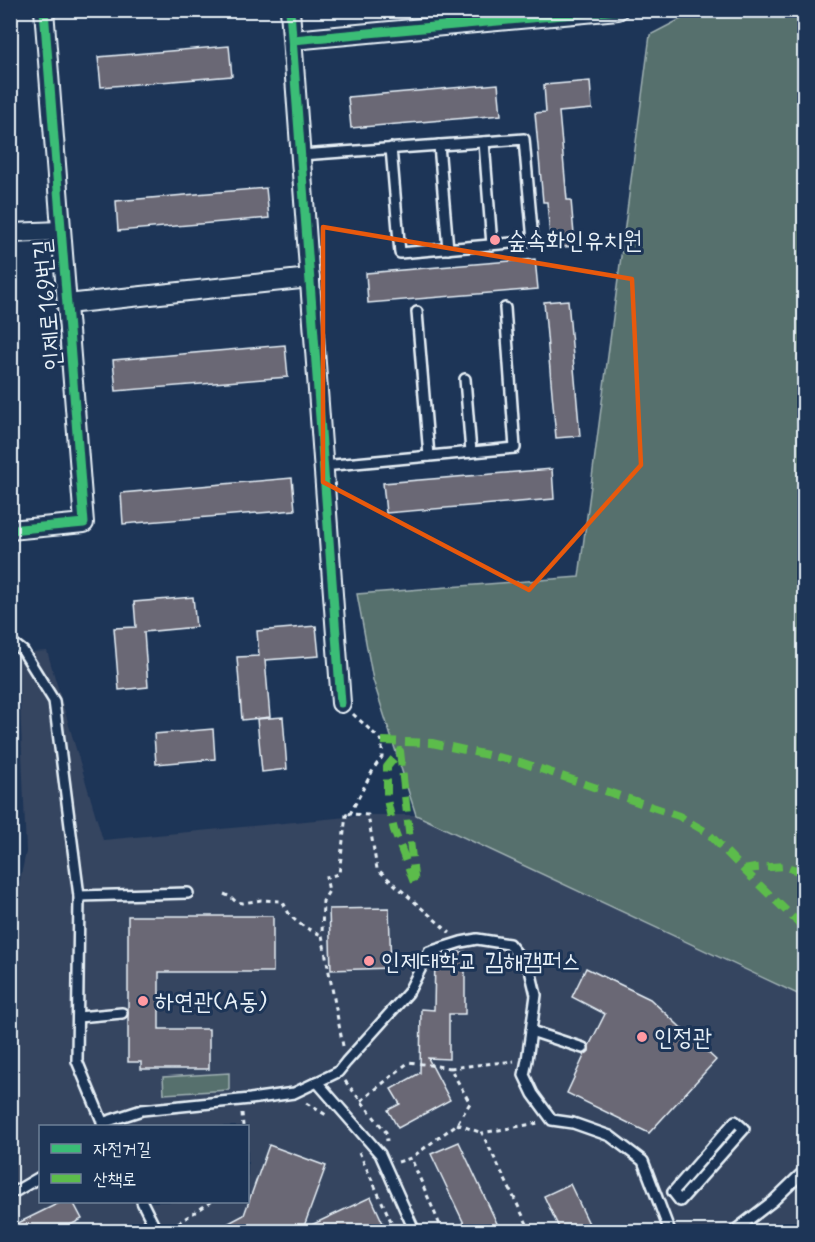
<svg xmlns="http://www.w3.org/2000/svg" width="815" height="1242" viewBox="0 0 815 1242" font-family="Mynerve,'Poor Story',sans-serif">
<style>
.built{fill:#344460;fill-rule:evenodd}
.green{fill:#56706d;stroke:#9fb0b2;stroke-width:1.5}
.building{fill:#6a6775;stroke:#e8f1f8;stroke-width:1.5}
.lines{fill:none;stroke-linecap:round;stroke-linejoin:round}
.service-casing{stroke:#e8f1f8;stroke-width:14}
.minor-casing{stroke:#e8f1f8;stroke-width:22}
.path{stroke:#e8f1f8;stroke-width:3;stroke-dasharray:4.5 4.5;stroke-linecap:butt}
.service{stroke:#1d3557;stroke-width:9}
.minor{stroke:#1d3557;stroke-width:18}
.quiet{stroke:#5cbc4b;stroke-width:8;stroke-dasharray:15 8;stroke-linecap:butt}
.cycleway-casing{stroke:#1d3557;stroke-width:13}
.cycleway{stroke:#3abd76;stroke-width:9}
.marked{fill:none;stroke:#e8590c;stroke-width:4.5;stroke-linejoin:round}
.poi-dot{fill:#ff9aa2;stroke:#1d3557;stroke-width:2}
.labels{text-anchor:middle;stroke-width:6;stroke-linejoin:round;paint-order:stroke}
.poi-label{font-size:24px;fill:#e8f1f8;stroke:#1d3557;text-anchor:start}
.street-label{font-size:24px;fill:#e8f1f8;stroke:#1d3557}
</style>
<rect width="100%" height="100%" fill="#1d3557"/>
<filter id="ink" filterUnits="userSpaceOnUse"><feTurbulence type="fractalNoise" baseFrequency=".0167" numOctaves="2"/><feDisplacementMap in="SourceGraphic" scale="12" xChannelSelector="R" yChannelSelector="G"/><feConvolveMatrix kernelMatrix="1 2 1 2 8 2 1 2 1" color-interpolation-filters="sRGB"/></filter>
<g filter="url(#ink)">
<path class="built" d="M 47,651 L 103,840 L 368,815 L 416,815 L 804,997 L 804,1231 L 11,1232 L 10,925 L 26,852 L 18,653 ZM 40,1126 L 248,1126 L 248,1202 L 40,1202 Z"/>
<g class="green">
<polygon points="696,11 804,11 804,997 416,815 373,680 357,594 579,577 650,35"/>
<polygon points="229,1073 229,1090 164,1094 163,1077"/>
</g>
<g class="building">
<polygon points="229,46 232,76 101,87 98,57"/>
<polygon points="590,81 592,109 559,112 567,200 571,200 575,246 551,248 547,202 543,202 535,113 546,112 544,85"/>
<polygon points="498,84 501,115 351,128 348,97"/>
<polygon points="266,188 269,218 118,231 116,201"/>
<polygon points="535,259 538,289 368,303 366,273"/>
<polygon points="568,300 580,436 556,438 544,302"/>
<polygon points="285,345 288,377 116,391 113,360"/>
<polygon points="552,469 554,499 386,513 383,483"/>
<polygon points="292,478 295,510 123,524 121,493"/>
<polygon points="193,597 196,627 144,632 148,687 119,690 114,628 136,627 134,602"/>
<polygon points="316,626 319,656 265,660 270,717 242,720 237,657 259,656 257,631"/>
<polygon points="283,717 287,769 262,772 257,719"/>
<polygon points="213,729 215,759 156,764 154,734"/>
<polygon points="389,908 391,968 331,970 329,909"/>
<polygon points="128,916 273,916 273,972 159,972 159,1029 209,1029 209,1069 141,1069 141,1062 128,1062"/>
<polygon points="451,952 465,952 465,1014 449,1014 449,1059 428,1058 450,1100 398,1128 388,1110 400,1104 391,1089 420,1073 421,1009 434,1010 435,957"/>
<polygon points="586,968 650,999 716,1060 649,1133 567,1093 585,1054 589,1051 589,1046 605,1014 572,997"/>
<polygon points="459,1142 501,1232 468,1232 431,1154"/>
<polygon points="269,1145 326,1166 303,1229 371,1197 387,1232 212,1232 244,1215"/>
<polygon points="570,1184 593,1232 561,1232 544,1196"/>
<polygon points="61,1202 73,1202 82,1219 57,1232 10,1232 10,1227"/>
</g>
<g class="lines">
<defs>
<g id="service">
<polyline points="484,142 492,245"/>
<polyline points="439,145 448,249"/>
<polyline points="301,155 524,139 533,241 400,253 391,148"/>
<polyline points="417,312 429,456"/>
<polyline points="465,379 471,452"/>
<polyline points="323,466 515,448 505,308"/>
<polyline points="10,641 23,651 54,701 79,896 77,1061 104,1126"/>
<polyline points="79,896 188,893"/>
<polyline points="78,1017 122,1013"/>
<polyline points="531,1031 583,1048"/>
<polyline points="317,1082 380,1154 415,1232"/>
<polygon points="735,1121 744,1129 680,1201 673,1192"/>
<polyline points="102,1123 142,1110 250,1099 294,1093 338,1072 346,1062 408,993 429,952 461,942 477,939 509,944 530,970 536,995 527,1060 524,1075 533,1094 552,1120 573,1123 610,1136 643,1161 670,1232"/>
<polyline points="16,1191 40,1177"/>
<polyline points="142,1202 157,1232"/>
<polyline points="734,1231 773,1201 803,1172 804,1173"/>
</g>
<g id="minor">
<polyline points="290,10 341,703"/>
<polyline points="293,40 618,10"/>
<polyline points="10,233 61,231"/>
<polyline points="67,304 310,278"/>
<polyline points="10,530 84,523 44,10"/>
</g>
</defs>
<use href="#service" class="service-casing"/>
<use href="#minor" class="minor-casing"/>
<g class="path">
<polyline points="353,714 382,741 382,757 374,768 350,814 368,815 377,869 450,933"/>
<path d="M 224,894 L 231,897 L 236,902 L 243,903 L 261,900 L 282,901 C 285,905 287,911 290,915 C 297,924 311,931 322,935"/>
<polyline points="343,1046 322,935 323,901 329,891 326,877 339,874 346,815 350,814"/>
<polyline points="450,1068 514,1061"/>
<polyline points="345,1081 386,1132 387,1141"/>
<polyline points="361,1101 409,1062 450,1068 470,1103 457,1124 411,1158"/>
<polyline points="306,1103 328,1116"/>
<polyline points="242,1113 243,1126"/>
<polyline points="457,1124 482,1133"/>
<polyline points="359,1152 396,1232"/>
<polyline points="398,1162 411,1158 443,1232"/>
<polyline points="170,1228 211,1202"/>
<polyline points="531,1232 482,1133 538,1123"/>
</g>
<use href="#service" class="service"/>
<use href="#minor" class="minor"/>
<g class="quiet">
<polyline points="382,741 432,743 520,762 679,816 708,833 744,870 804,928"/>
<polygon points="400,751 415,885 394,830 387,800 387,767"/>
<polyline points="744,870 755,868 784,866 804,873"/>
</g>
<defs>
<g id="cycleway">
<polyline points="290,10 341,703"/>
<polyline points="293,40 618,10"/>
<polyline points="10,530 84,523 44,10"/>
</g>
</defs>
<use href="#cycleway" class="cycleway-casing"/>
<use href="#cycleway" class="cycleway"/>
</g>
</g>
<path class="marked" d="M 323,227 L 632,279 L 641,465 L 529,590 L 323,482 Z"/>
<g class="poi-dot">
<circle cx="495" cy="240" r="6"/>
<circle cx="369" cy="961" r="6"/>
<circle cx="143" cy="1001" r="6"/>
<circle cx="642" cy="1037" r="6"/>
</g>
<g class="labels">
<g class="poi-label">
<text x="507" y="248">숲속화인유치원</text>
<text x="381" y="969">인제대학교 김해캠퍼스</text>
<text x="155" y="1009">하연관(A동)</text>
<text x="654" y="1045">인정관</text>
</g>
<g class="street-label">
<text transform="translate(47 305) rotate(-95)" y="8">인제로169번길</text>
</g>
</g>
<rect width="815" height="1242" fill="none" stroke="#1d3557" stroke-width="36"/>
<rect x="18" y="18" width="779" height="1206" fill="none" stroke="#e8f1f8" stroke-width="2" filter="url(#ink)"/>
<rect x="39" y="1125" width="210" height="78" fill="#1d3557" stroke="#6e8097" stroke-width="1.5"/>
<rect x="51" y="1144" width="30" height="9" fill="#3abd76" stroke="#6e8097" stroke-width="1.5"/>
<text x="93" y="1155" font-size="18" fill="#e8f1f8">자전거길</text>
<rect x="51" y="1174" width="30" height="9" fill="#5cbc4b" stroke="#6e8097" stroke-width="1.5"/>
<text x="93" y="1185" font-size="18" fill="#e8f1f8">산책로</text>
</svg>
